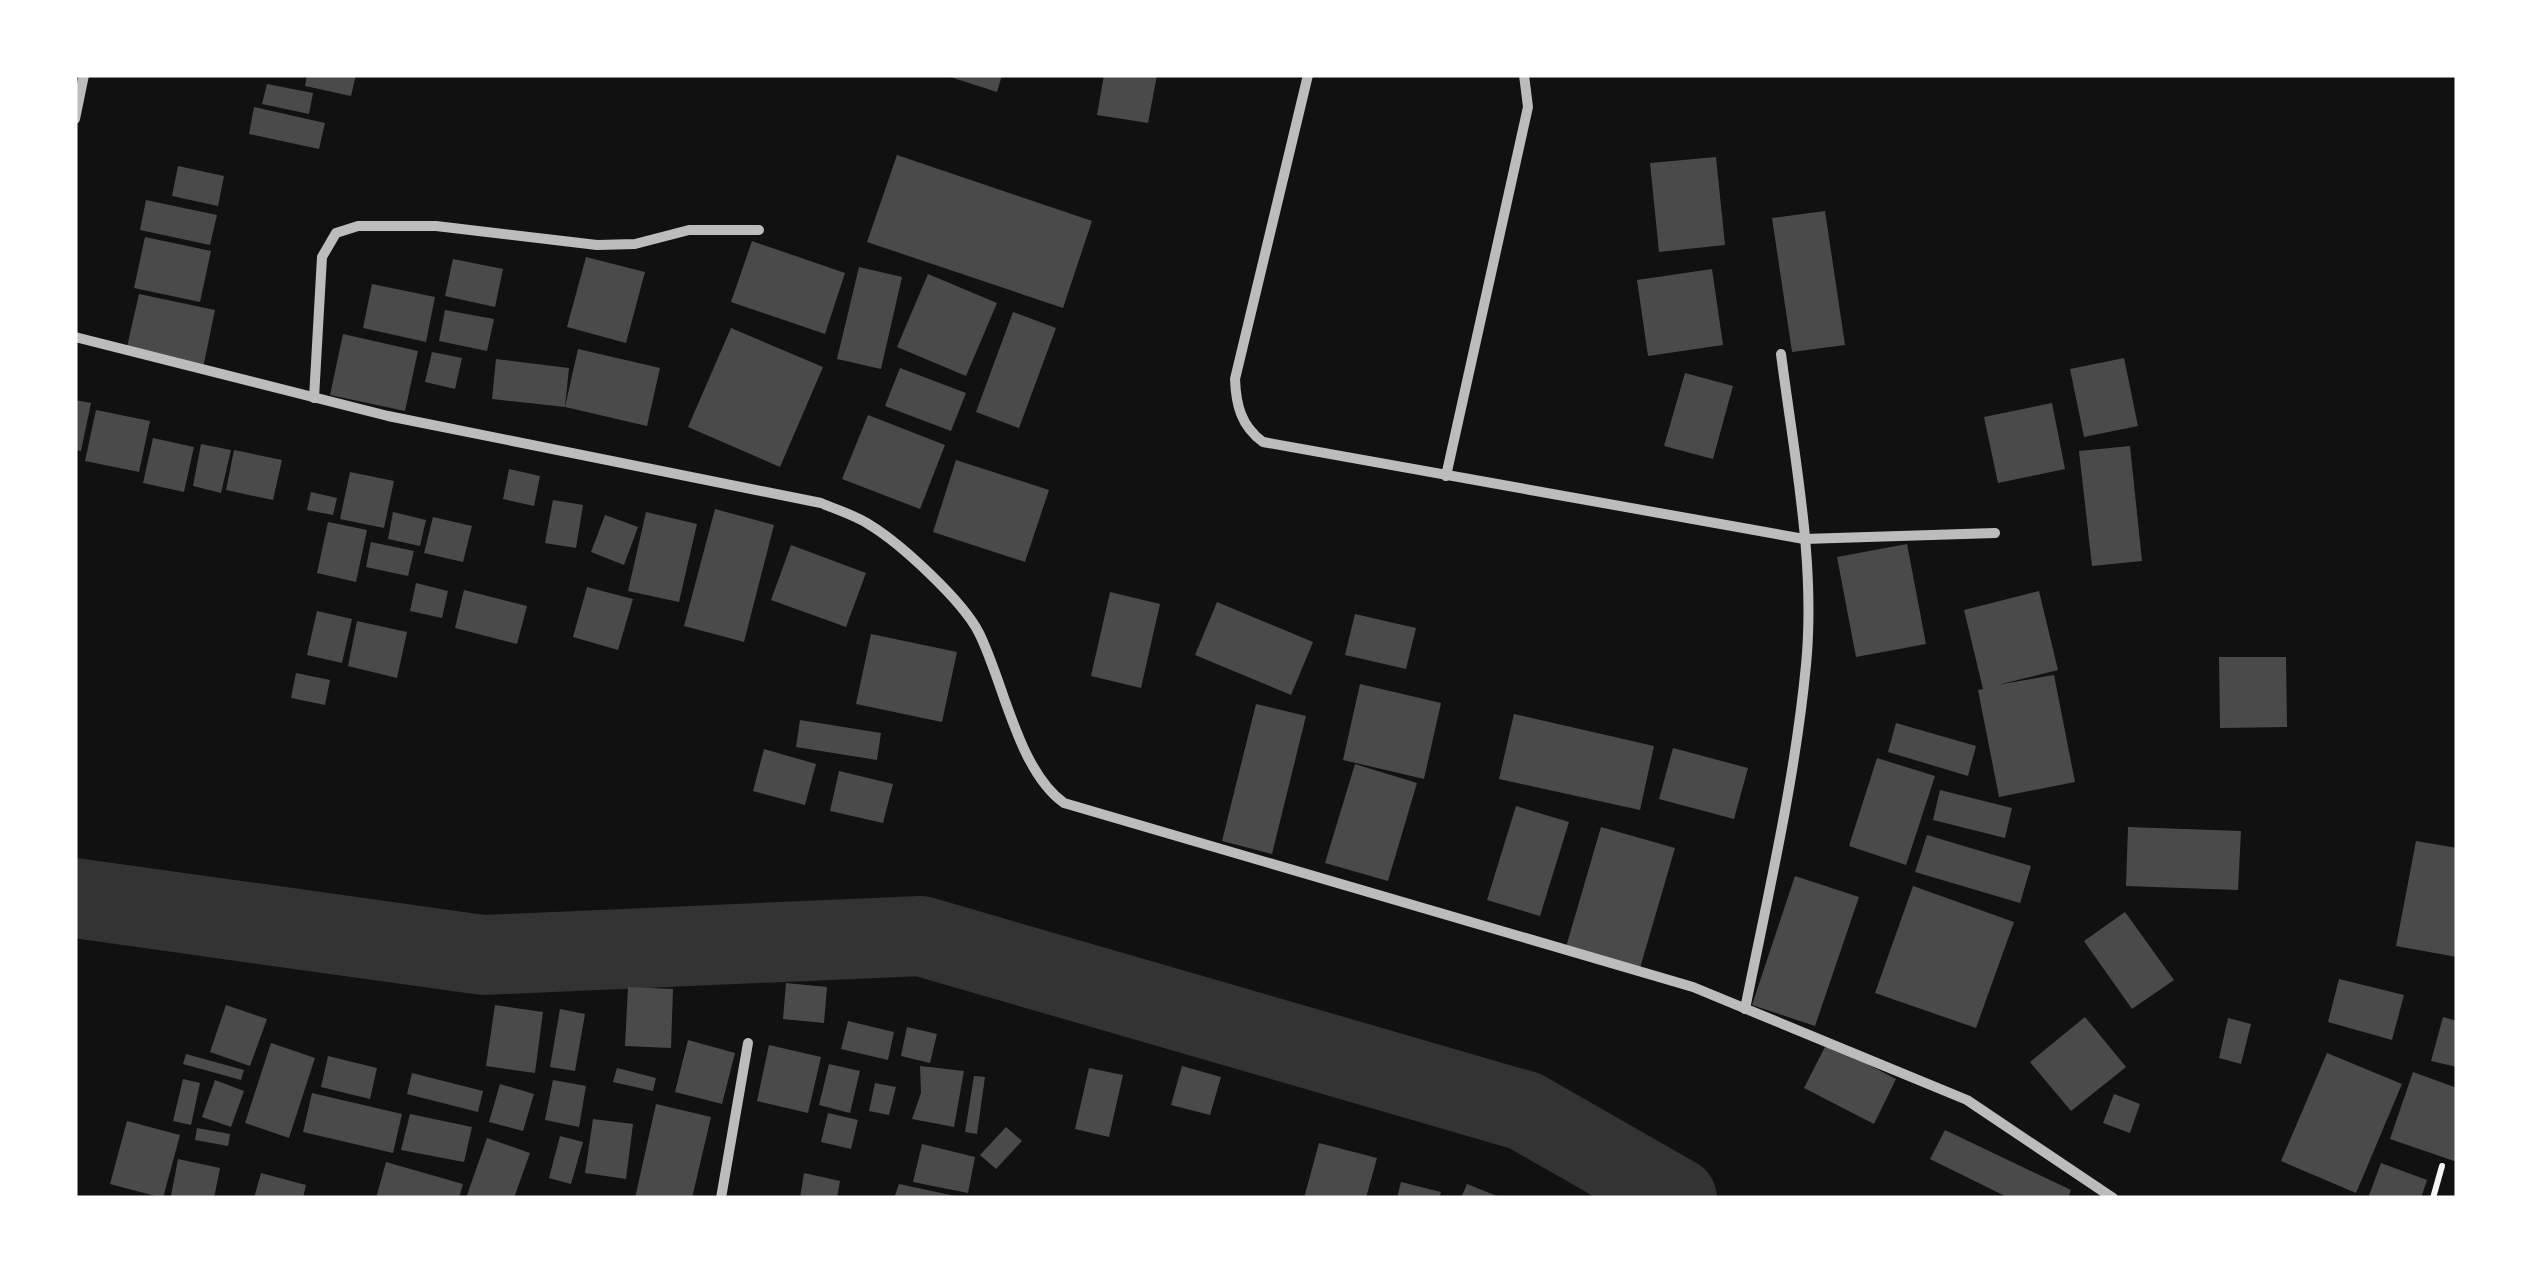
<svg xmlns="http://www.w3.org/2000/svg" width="2532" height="1273" viewBox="0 0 2532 1273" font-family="'Fira Sans',sans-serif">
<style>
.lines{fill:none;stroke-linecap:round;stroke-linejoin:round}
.river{stroke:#333;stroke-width:80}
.building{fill:#4a4a4a}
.path{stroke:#f5f5f5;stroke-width:6}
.minor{stroke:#bcbcbc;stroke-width:10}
</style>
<rect width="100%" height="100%" fill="#111"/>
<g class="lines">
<polyline class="river" points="75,898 483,955 921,936 1525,1111 1677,1198"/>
</g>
<g class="building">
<polygon points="307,75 356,75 351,96 305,86"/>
<polygon points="944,75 1002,75 997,92"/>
<polygon points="1104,75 1157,75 1148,123 1097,115"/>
<polygon points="267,84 313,93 309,114 262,104"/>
<polygon points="254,107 325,123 319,149 249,134"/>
<polygon points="897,155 1092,221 1063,308 867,242"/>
<polygon points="1716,157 1725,245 1659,252 1650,163"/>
<polygon points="178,166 224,176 218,206 172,196"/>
<polygon points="146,200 217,215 210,245 140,230"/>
<polygon points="1825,211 1845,345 1792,352 1772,218"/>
<polygon points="145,237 211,251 200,302 134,288"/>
<polygon points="752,241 845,273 825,334 731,302"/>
<polygon points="586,257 645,272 626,343 567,327"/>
<polygon points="453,259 503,269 495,307 445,296"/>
<polygon points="859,267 902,277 881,369 837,359"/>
<polygon points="1712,269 1723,345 1648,356 1637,280"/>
<polygon points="928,274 997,303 966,376 897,347"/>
<polygon points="372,284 435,297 426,342 363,328"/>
<polygon points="139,294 215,310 203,368 126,351"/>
<polygon points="445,310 494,319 487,351 439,341"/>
<polygon points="1013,312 1056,328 1019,428 976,412"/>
<polygon points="731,328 823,367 780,467 688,427"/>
<polygon points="343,334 418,351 405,411 330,395"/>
<polygon points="578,349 660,368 647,426 565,407"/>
<polygon points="432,352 462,358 455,389 425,382"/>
<polygon points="2124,358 2138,426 2084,437 2070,369"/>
<polygon points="496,359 569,368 565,407 492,399"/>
<polygon points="900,368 966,393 951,431 885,406"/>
<polygon points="1685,373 1733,386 1713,459 1664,446"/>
<polygon points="75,400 91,403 81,451 75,450"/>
<polygon points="2052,403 2065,469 1998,483 1984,417"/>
<polygon points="96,410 150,421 139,472 85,461"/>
<polygon points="868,415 945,445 920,509 842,479"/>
<polygon points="153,438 194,447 184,492 143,483"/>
<polygon points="201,444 231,450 221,493 193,486"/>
<polygon points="2130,446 2142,561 2092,566 2079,451"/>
<polygon points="234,450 282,460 273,500 226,490"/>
<polygon points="956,460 1049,490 1025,562 933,532"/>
<polygon points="509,469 540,476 534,506 503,499"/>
<polygon points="350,472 394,481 384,528 340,519"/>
<polygon points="311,492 337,498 333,515 307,510"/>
<polygon points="553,500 583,505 576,548 545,543"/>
<polygon points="715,509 774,525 744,642 684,626"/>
<polygon points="393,512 426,520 420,546 388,539"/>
<polygon points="646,512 697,524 679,602 628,591"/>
<polygon points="605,515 638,527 624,565 591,552"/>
<polygon points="433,517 472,526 463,562 424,553"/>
<polygon points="328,522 367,530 356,582 317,573"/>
<polygon points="371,542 414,551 408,576 366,567"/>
<polygon points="1907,544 1926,644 1856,657 1837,557"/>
<polygon points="791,545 866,573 846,627 771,600"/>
<polygon points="416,583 448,591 442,618 410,611"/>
<polygon points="587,587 633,599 618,650 573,637"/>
<polygon points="464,590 527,606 517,644 455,628"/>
<polygon points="2039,591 2058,670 1997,685 2054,675 2075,782 1999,797 1978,690 1983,689 1964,610"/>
<polygon points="1110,592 1160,604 1141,688 1091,676"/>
<polygon points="1217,602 1313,642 1291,695 1195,655"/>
<polygon points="317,611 352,619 342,663 307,655"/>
<polygon points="1355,614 1416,628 1406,669 1345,655"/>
<polygon points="357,621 407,632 397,678 348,666"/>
<polygon points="871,634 957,652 942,722 856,704"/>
<polygon points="2219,657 2286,657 2287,727 2220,728"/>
<polygon points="296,673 330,680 325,705 291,698"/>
<polygon points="1360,684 1441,703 1424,779 1343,760"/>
<polygon points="1256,704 1306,716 1272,854 1222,841"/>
<polygon points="1514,714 1654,746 1640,810 1499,779"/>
<polygon points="800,720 881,733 877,760 796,747"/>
<polygon points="1896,723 1976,746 1968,776 1888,752"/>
<polygon points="1673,748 1748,768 1734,819 1659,799"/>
<polygon points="764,749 816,764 805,805 753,791"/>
<polygon points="1877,758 1935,776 1906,865 1849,846"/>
<polygon points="1355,764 1417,783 1388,881 1325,863"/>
<polygon points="839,771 893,784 883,823 830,811"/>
<polygon points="1940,790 2012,808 2005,838 1933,820"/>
<polygon points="1516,806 1569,822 1540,916 1487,900"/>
<polygon points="1601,827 1675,848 1640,968 1566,947"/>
<polygon points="2128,827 2241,831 2238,890 2126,886"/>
<polygon points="1927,835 2031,866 2020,903 1915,872"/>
<polygon points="2416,841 2457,848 2457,957 2396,946"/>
<polygon points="1795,876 1859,897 1815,1026 1752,1005"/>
<polygon points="1913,886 2014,922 1976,1028 1875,993"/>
<polygon points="2125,912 2174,980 2132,1009 2084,941"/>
<polygon points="2339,979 2404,995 2392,1040 2328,1022"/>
<polygon points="786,983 827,987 824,1023 783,1019"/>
<polygon points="628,987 673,989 671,1048 625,1046"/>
<polygon points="226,1005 267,1019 250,1066 210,1052"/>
<polygon points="495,1005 543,1012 535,1073 486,1066"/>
<polygon points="560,1009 585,1014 575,1071 550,1067"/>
<polygon points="2085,1017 2126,1067 2071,1111 2030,1062"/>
<polygon points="2443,1017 2457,1021 2457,1067 2431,1061"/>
<polygon points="2228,1018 2251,1024 2241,1064 2219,1058"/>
<polygon points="848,1021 894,1032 888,1060 841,1049"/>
<polygon points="907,1027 937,1034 930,1063 901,1056"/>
<polygon points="688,1040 735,1053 722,1104 675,1092"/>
<polygon points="271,1043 315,1058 289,1138 245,1123"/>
<polygon points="1827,1043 1896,1079 1874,1124 1804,1088"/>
<polygon points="769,1045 821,1057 808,1113 757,1101"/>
<polygon points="2327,1053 2402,1084 2356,1193 2281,1161"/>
<polygon points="186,1054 244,1070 241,1080 183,1064"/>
<polygon points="328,1056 377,1068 370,1099 321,1087"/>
<polygon points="829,1064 860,1071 850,1113 819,1105"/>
<polygon points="920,1066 964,1071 954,1127 912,1119 921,1093"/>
<polygon points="1182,1066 1221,1077 1210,1115 1171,1105"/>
<polygon points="617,1068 656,1078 653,1091 613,1082"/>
<polygon points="1089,1068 1123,1075 1109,1137 1075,1129"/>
<polygon points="2413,1072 2457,1088 2457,1162 2390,1139"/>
<polygon points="412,1073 483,1091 478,1112 407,1094"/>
<polygon points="974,1076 985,1077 977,1134 965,1132"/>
<polygon points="183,1079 200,1083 191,1125 173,1121"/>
<polygon points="215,1080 244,1091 231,1127 202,1117"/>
<polygon points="553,1080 586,1086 579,1127 545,1120"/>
<polygon points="875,1083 896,1087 889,1115 869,1111"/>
<polygon points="500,1084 534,1094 523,1131 489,1122"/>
<polygon points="312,1093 402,1114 393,1153 303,1132"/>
<polygon points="2114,1094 2140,1104 2130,1133 2103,1123"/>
<polygon points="656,1104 711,1117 692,1198 635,1198"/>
<polygon points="828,1113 858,1120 851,1149 821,1142"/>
<polygon points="410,1114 472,1127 464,1162 401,1150"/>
<polygon points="593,1119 633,1124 626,1179 585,1173"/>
<polygon points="127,1121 180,1135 163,1198 110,1184"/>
<polygon points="1006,1127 1022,1141 996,1169 980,1155"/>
<polygon points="197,1128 230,1134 228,1146 195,1140"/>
<polygon points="1945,1130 2071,1190 2068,1198 2009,1198 1930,1159"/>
<polygon points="560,1136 583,1142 571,1184 549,1178"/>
<polygon points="487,1138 530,1153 514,1198 466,1198"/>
<polygon points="1319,1143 1377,1158 1366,1198 1304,1198"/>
<polygon points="922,1144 975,1157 968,1193 913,1182"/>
<polygon points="178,1159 220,1168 214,1198 171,1196"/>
<polygon points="386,1162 463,1184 459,1198 376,1198"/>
<polygon points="2381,1163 2427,1180 2421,1198 2368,1198"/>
<polygon points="261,1173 306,1185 303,1198 254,1198"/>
<polygon points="804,1173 840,1181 837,1198 800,1198"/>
<polygon points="1401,1182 1441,1192 1439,1198 1397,1198"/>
<polygon points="899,1184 955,1196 955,1198 894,1198"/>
<polygon points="1467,1184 1502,1198 1461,1198"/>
</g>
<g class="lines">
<polyline class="path" points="2433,1198 2442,1166"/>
<g class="minor">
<path d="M 1308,75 L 1235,379 C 1236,405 1241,426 1263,442 L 1804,539 L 1995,533"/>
<polyline points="75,119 84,75"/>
<path d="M 75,337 L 388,416 L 821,503 C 837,510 855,515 870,525 C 901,544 963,601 979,633 C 1004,683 1018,770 1064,803 L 1693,987 L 1967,1100 L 2113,1198"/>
<polyline points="314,398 322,257 336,233 358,226 436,226 597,245 635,244 689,230 759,230"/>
<polyline points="1446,476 1528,107 1524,75"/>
<path d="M 1745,1009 C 1768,895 1795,780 1806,665 C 1816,562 1794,456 1781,354"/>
<polyline points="721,1198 748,1043"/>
</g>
</g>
<rect width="2532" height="1273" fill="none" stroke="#ffffff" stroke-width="155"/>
</svg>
